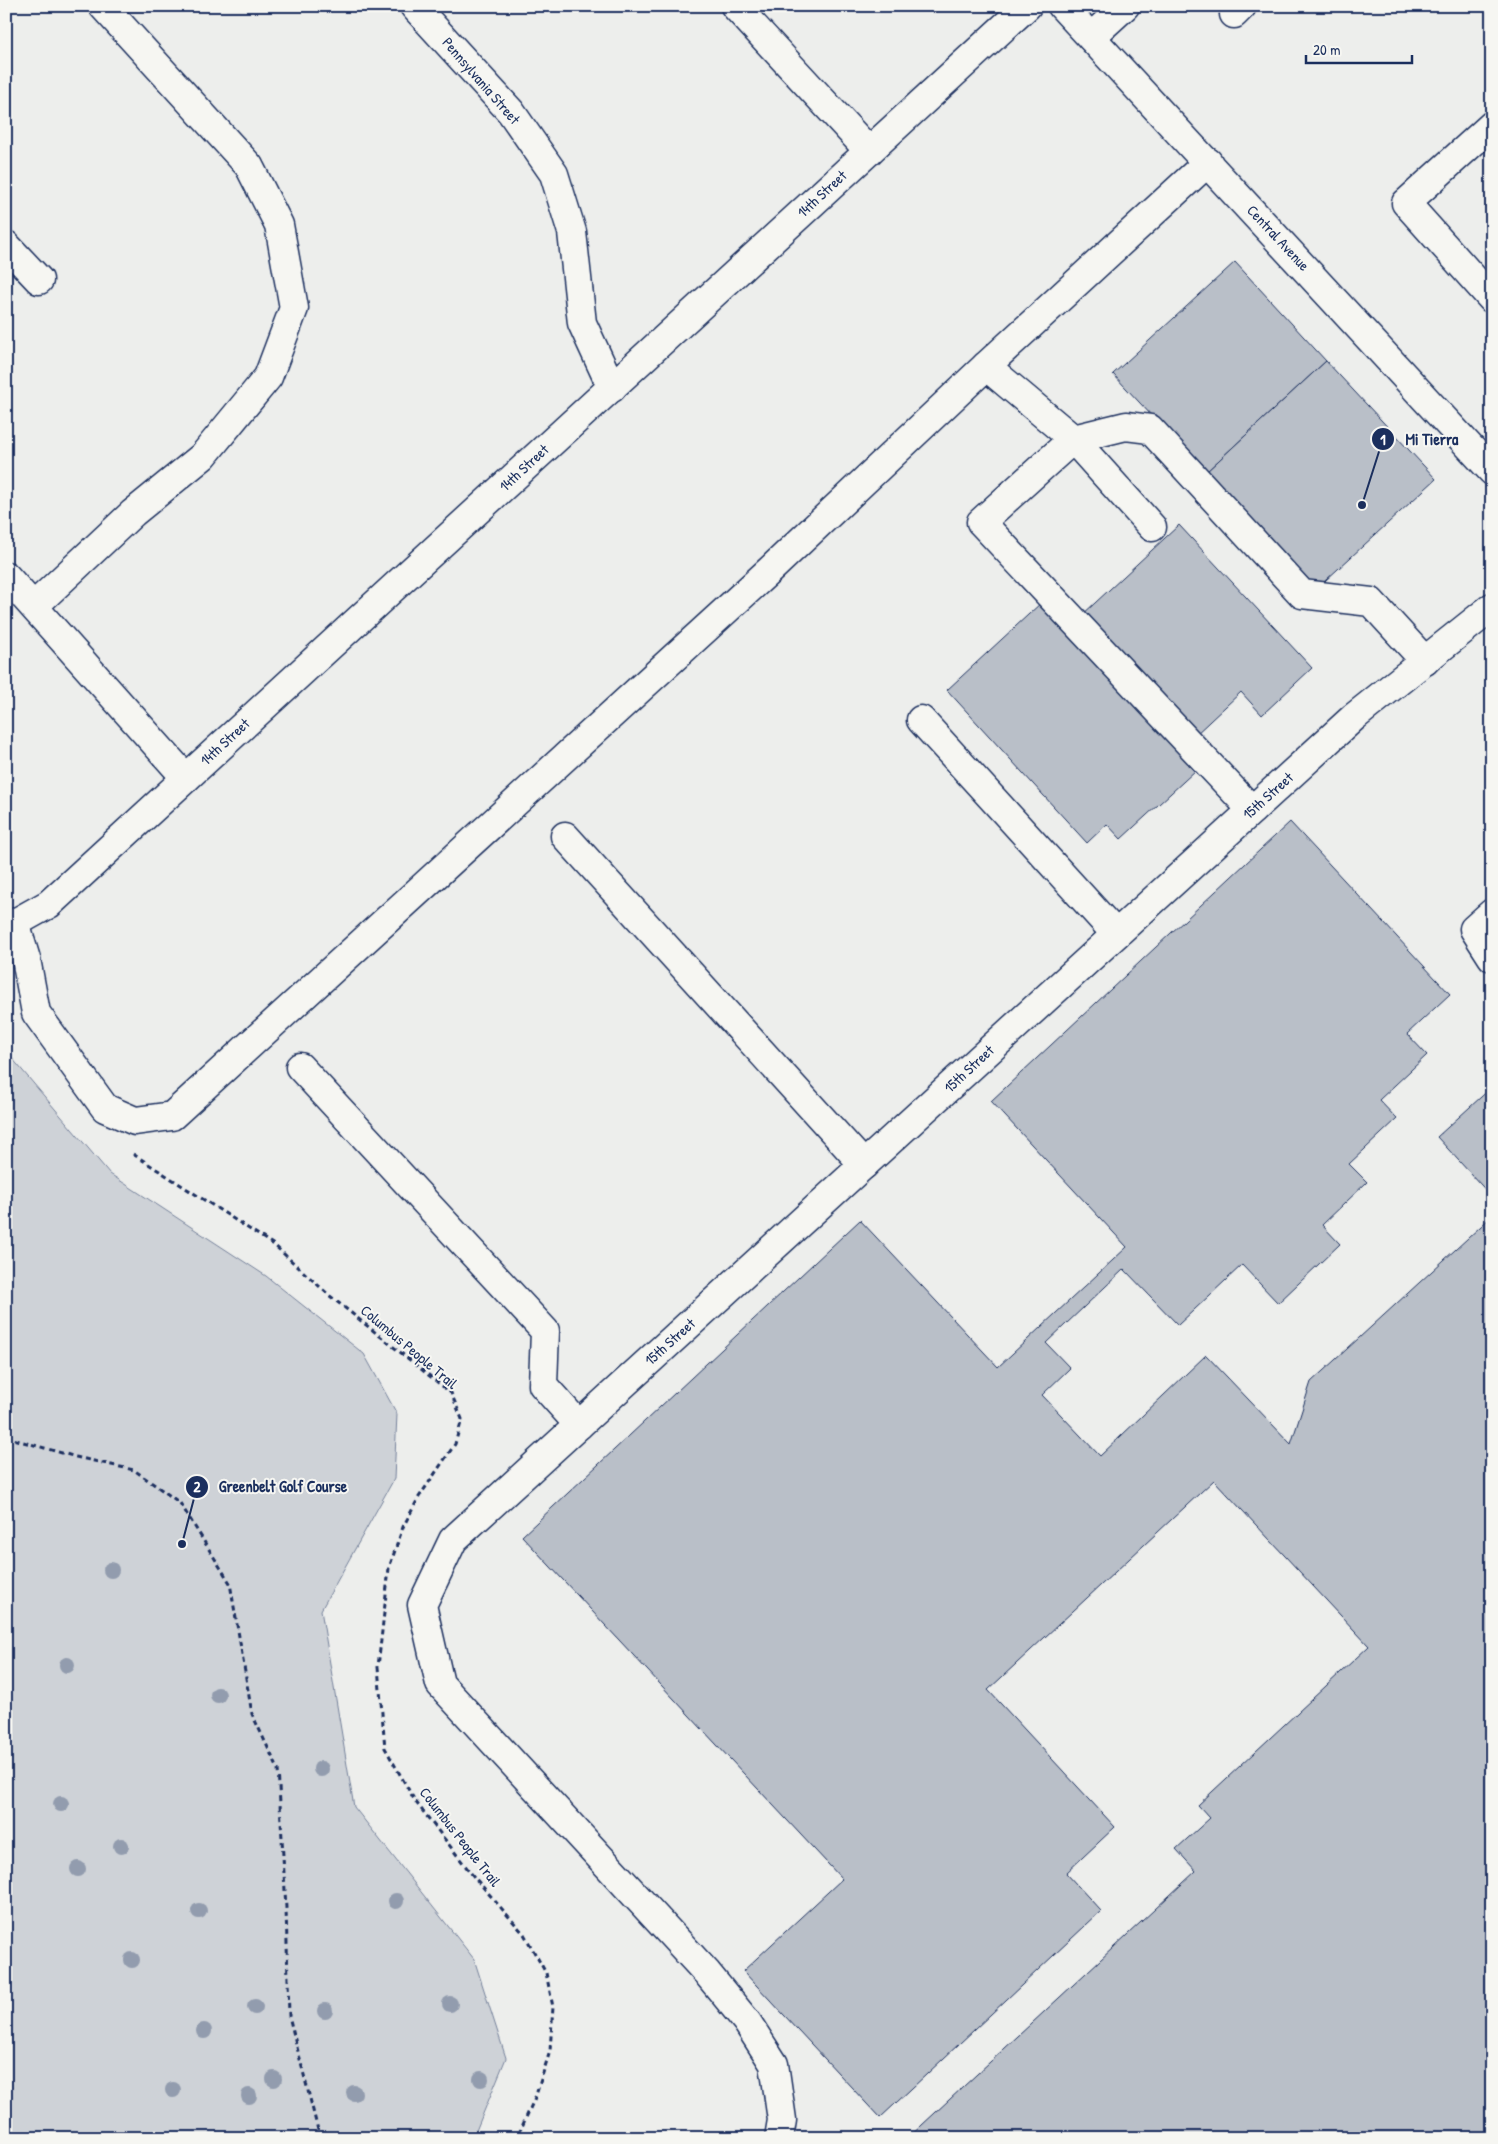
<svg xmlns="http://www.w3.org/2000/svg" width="1498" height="2144" viewBox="0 0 1498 2144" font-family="'Patrick Hand',sans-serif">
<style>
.green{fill:#ced2d7;stroke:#74809a}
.building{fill:#b9bfc8;stroke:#1b2f5e}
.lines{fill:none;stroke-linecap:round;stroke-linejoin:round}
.minor-casing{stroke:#1b2f5e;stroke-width:31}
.major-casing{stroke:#1b2f5e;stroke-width:31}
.path{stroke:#1b2f5e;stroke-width:3;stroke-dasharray:5 4;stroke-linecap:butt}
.minor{stroke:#f6f6f2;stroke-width:28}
.major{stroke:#f6f6f2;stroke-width:28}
.tree{fill:#929cae}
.labels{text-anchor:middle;stroke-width:4;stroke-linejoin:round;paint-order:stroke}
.street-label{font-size:15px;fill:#1b2f5e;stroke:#f6f6f2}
.leader{fill:none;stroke:#1b2f5e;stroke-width:2}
.callout-dot{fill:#1b2f5e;stroke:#f6f6f2;stroke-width:2}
.mark-label{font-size:15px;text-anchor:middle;font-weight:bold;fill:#fff}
.callout-label{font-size:16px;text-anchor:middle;font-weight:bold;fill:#1b2f5e;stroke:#f6f6f2;stroke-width:4;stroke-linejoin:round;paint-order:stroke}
</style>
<rect width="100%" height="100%" fill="#edeeec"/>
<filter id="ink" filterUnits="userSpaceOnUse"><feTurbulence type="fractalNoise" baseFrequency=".02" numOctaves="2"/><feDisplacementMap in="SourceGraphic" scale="10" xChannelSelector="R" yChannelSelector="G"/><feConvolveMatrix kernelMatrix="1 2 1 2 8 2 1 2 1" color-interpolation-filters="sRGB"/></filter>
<g filter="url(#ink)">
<polygon class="green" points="6,1051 110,1174 266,1276 364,1354 397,1414 394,1479 321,1610 354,1807 474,1959 506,2058 473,2138 6,2138"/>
<g class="building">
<polygon points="1235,262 1326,361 1205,473 1113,374"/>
<polygon points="1326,361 1436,479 1314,591 1205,473"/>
<polygon points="1179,525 1312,668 1262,715 1241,692 1194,736 1081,616"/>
<polygon points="1042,602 1196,770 1121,839 1107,824 1087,843 947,690"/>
<polygon points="1290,822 1450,994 1407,1034 1427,1055 1379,1100 1397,1119 1349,1164 1367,1182 1322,1225 1340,1244 1278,1303 1242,1265 1178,1325 1124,1269 1046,1343 1070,1368 1042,1395 1100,1456 1206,1355 1291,1444 1311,1382 1492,1216 1492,2128 1481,2138 908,2138 1196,1871 1176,1849 1210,1818 1198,1805 1369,1646 1214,1480 988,1690 1115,1827 1066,1873 1101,1911 880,2118 743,1971 842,1879 522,1536 860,1220 998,1367 1127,1247 991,1101"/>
<polygon points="1492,1087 1492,1197 1437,1137"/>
</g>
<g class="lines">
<defs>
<g id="minor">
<polyline points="414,6 511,112 554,174 572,232 582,323 612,388"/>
<polyline points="735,6 869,151"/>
<polyline points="1234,14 1242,6"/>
<polyline points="1091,37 1125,6"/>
<polyline points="1492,125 1406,203 1492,299"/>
<polyline points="6,245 39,280"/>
<polyline points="986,366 1073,439 1126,426 1150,429 1302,594 1371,602 1425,661"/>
<polyline points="1152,527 1073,439 981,522 1252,810"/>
<polyline points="6,576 186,778"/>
<polyline points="34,606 133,513 203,456 268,377 294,308 279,225 249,166 103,6"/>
<polyline points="921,720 1116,934"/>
<polyline points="565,836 864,1165"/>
<polyline points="1492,913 1474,929 1492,957"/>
<polyline points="15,923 26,959 36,1013 105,1108 135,1121 172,1116 770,570 986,366 1208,162"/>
<polyline points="15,923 49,904 1027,6"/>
<polyline points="300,1067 545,1331 543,1385 579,1425"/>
<polyline points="779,2138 782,2120 774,2064 747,2022 707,1973 440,1684 422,1605 453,1540 1354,717 1492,607"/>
</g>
<polyline id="major" points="1062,6 1492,471"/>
</defs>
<use href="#minor" class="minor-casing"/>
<use href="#major" class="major-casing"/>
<g class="path">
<polyline points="133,1154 274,1245 330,1296 451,1393 462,1419 455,1444 419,1497 403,1527 389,1568 378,1667 385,1748 415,1801 474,1877 524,1934 546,1973 553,2007 550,2051 536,2095 517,2138"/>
<polyline points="6,1437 76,1457 134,1470 180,1503 230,1583 252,1714 278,1769 286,1908 289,2016 320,2138"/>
</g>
<use href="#minor" class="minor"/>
<use href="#major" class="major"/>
</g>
<g class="tree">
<circle cx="111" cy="1570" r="8"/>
<circle cx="67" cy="1665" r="8"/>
<circle cx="218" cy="1695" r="8"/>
<circle cx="321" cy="1769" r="8"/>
<circle cx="61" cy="1804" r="8"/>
<circle cx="121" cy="1846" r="8"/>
<circle cx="78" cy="1869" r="8"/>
<circle cx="396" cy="1901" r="8"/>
<circle cx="199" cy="1911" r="8"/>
<circle cx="132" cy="1960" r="8"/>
<circle cx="450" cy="2004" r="8"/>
<circle cx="255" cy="2007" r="8"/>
<circle cx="325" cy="2011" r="8"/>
<circle cx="204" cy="2031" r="8"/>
<circle cx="274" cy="2079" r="8"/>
<circle cx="481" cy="2079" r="8"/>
<circle cx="173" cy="2090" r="8"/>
<circle cx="354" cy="2093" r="8"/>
<circle cx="249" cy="2096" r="8"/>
</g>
</g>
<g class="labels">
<g class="street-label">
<text transform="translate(481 81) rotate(49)" y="5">Pennsylvania Street</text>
<text transform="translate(822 194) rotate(-43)" y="5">14th Street</text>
<text transform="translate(1278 238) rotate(47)" y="5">Central Avenue</text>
<text transform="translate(524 468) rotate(-43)" y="5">14th Street</text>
<text transform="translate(225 742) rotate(-43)" y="5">14th Street</text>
<text transform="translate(1268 796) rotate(-42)" y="5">15th Street</text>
<text transform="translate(969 1069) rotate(-43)" y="5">15th Street</text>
<text transform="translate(670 1342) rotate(-42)" y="5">15th Street</text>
<text transform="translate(409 1347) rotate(40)" y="5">Columbus People Trail</text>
<text transform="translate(460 1837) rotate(52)" y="5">Columbus People Trail</text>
</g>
</g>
<path class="leader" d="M1362 505L1383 439M182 1544L197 1487"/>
<g class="callout-dot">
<circle cx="1362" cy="505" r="5"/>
<circle cx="182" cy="1544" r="5"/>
<circle cx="1383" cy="439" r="12"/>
<circle cx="197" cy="1487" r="12"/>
</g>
<g class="mark-label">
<text x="1383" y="445">1</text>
<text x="197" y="1492">2</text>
</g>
<g class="callout-label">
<text x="1432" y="445">Mi Tierra</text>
<text x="283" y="1492">Greenbelt Golf Course</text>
</g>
<rect width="1498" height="2144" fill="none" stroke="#f6f6f2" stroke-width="25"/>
<rect x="12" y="12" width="1473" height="2119" fill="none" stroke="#1b2f5e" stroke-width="2" filter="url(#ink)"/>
<path d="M1306 55v8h106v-8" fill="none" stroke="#1b2f5e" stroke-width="2.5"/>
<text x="1313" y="55" font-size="15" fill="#1b2f5e" stroke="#f6f6f2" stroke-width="4" paint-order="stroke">20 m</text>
</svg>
